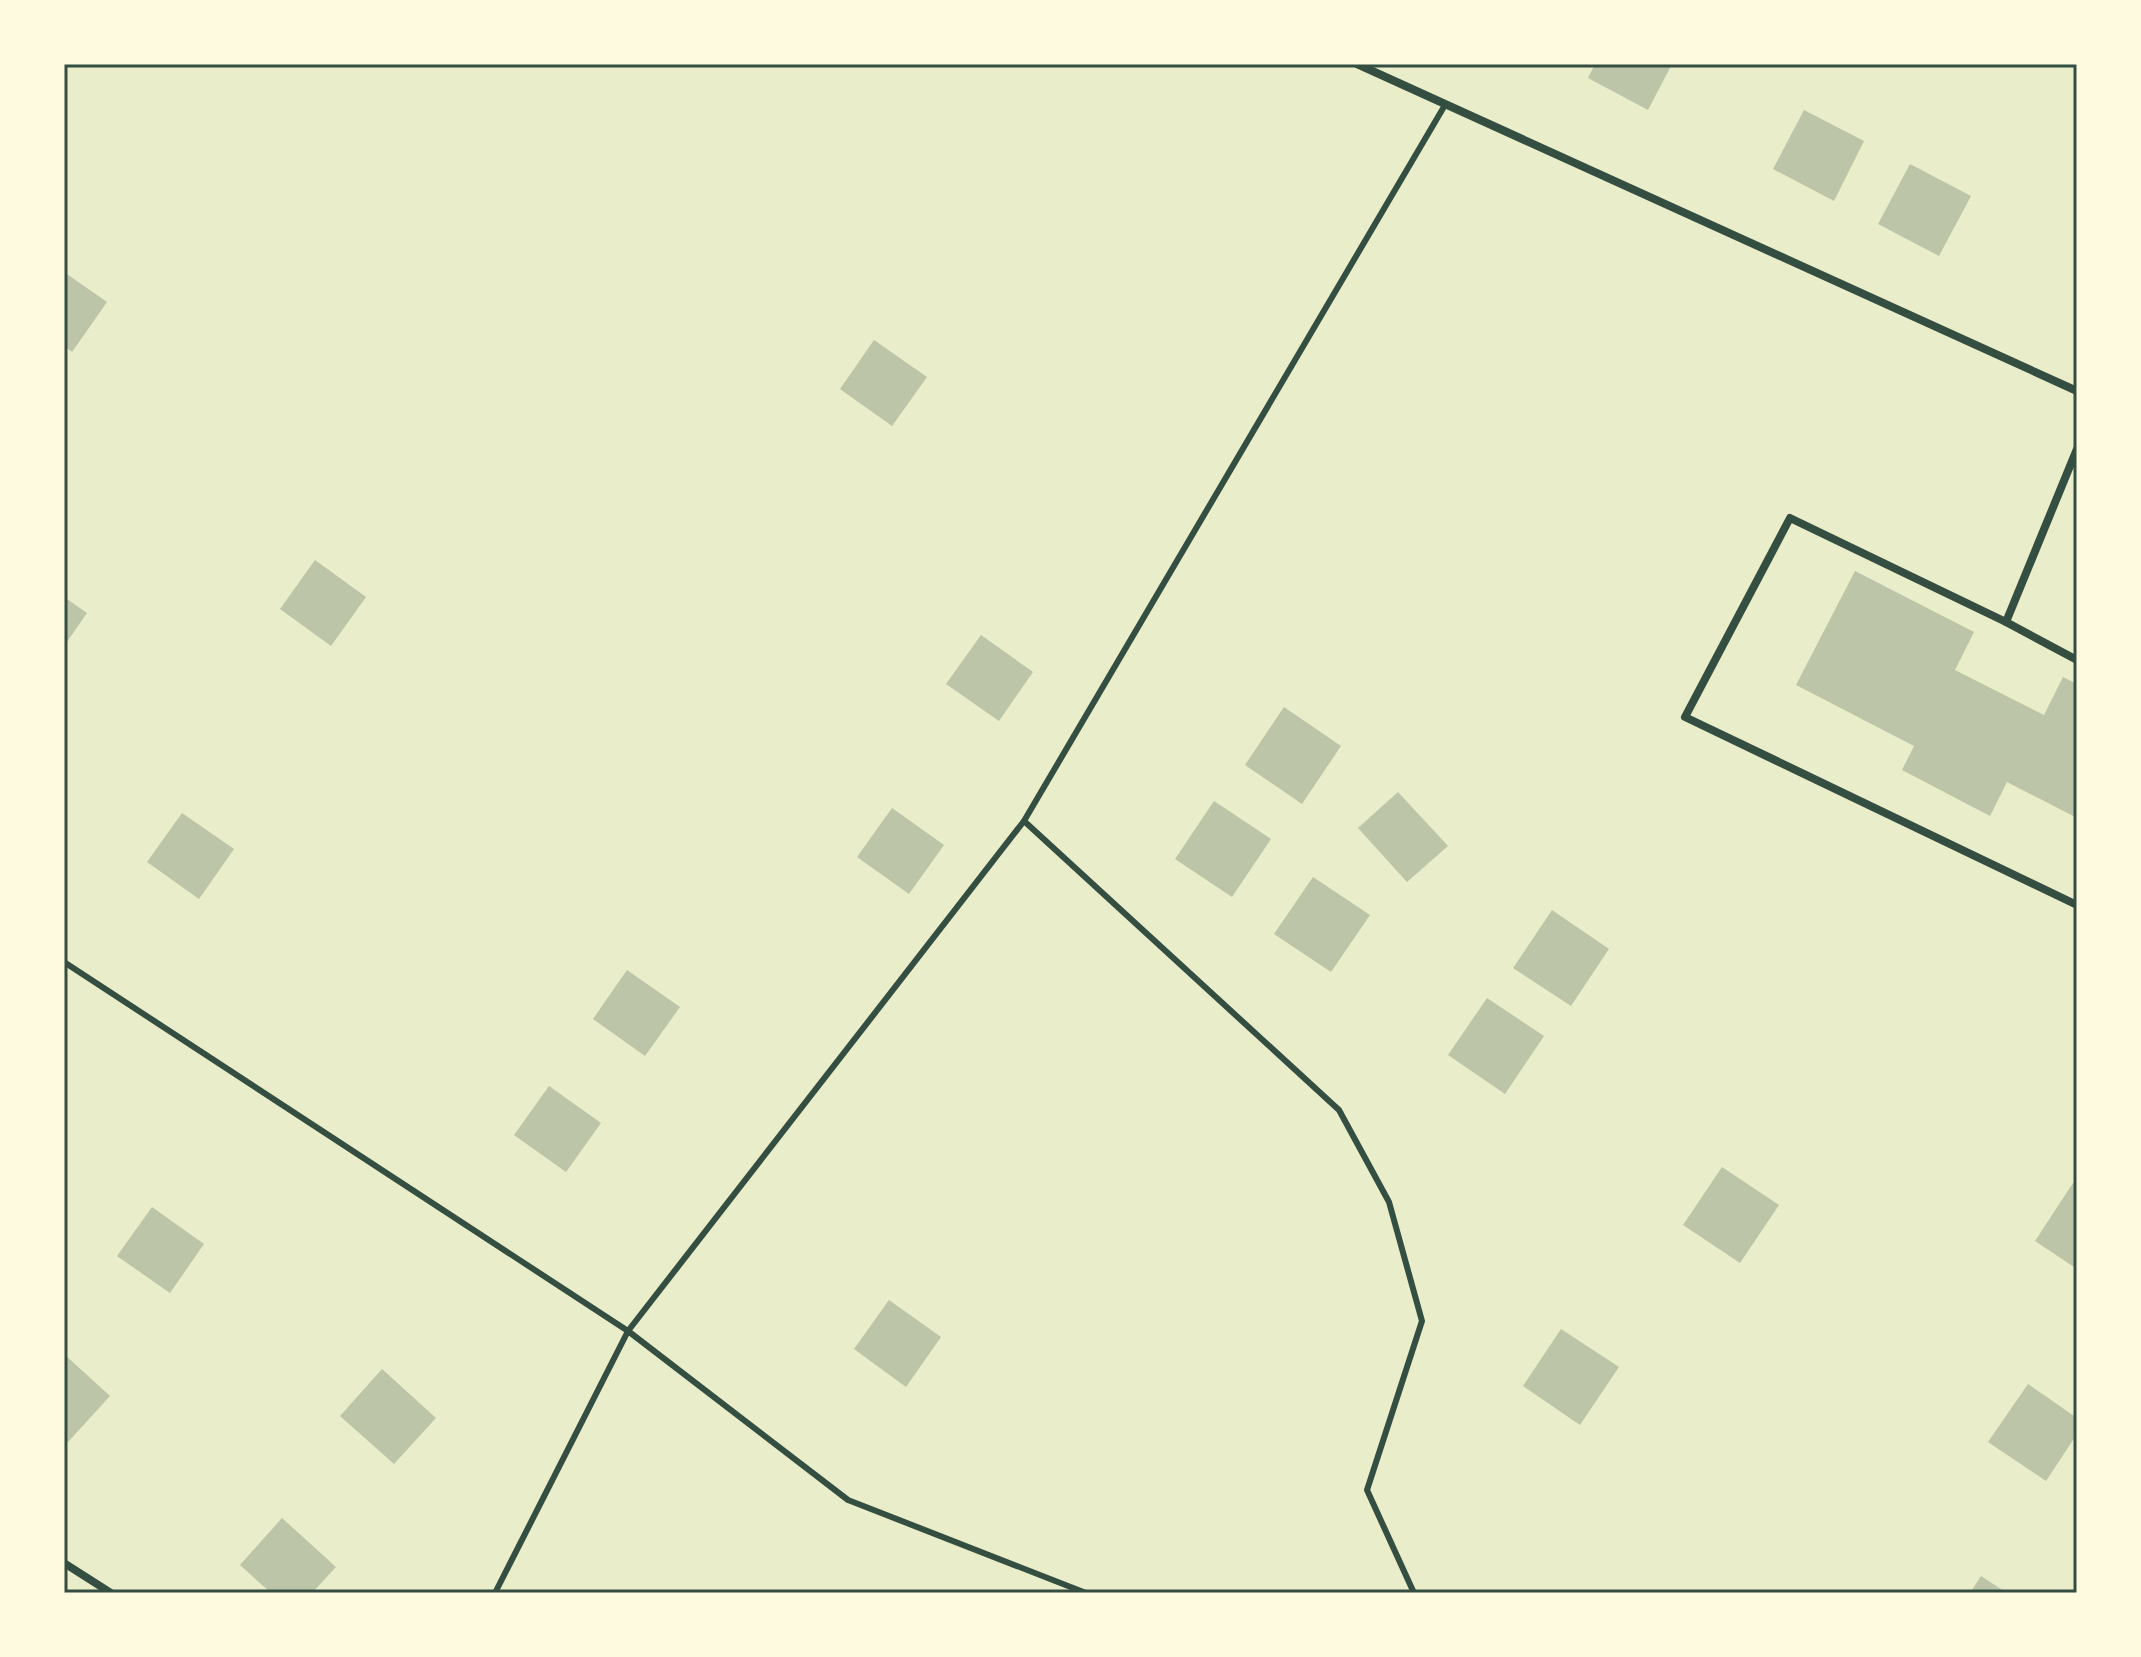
<svg xmlns="http://www.w3.org/2000/svg" width="2141" height="1657" viewBox="0 0 2141 1657" font-family="'Fira Sans Condensed',sans-serif">
<style>
.building{fill:#bcc5a7}
.lines{fill:none;stroke-linecap:round;stroke-linejoin:round}
.service{stroke:#344e41;stroke-width:6}
.minor{stroke:#344e41;stroke-width:8}
.neatline{fill:none;stroke:#344e41;stroke-width:3}
</style>
<rect width="100%" height="100%" fill="#e9edc9"/>
<g class="building">
<polygon points="1595,64 1672,64 1648,110 1588,78"/>
<polygon points="1804,110 1864,141 1834,201 1773,169"/>
<polygon points="1910,164 1971,196 1939,256 1878,224"/>
<polygon points="64,272 107,302 72,352 64,346"/>
<polygon points="874,340 927,377 892,426 840,389"/>
<polygon points="315,560 366,597 331,646 280,609"/>
<polygon points="1855,571 1974,632 1955,670 2044,715 2063,677 2077,684 2077,818 2007,782 1990,816 1902,770 1914,746 1796,685"/>
<polygon points="64,597 87,613 64,646"/>
<polygon points="981,635 1033,672 999,721 946,684"/>
<polygon points="1284,707 1341,746 1302,804 1245,765"/>
<polygon points="1398,792 1448,846 1407,882 1358,828"/>
<polygon points="1214,801 1271,839 1232,897 1175,859"/>
<polygon points="892,808 944,845 909,894 857,857"/>
<polygon points="182,813 234,849 199,899 147,862"/>
<polygon points="1313,877 1370,915 1331,972 1274,934"/>
<polygon points="1552,910 1609,949 1571,1006 1513,968"/>
<polygon points="627,970 680,1007 645,1056 593,1019"/>
<polygon points="1487,998 1544,1036 1505,1094 1448,1055"/>
<polygon points="549,1086 601,1123 566,1172 514,1135"/>
<polygon points="1722,1167 1779,1205 1740,1263 1683,1225"/>
<polygon points="2073,1183 2077,1186 2077,1269 2035,1241"/>
<polygon points="152,1207 204,1244 170,1293 117,1256"/>
<polygon points="889,1300 941,1337 906,1387 854,1349"/>
<polygon points="1561,1329 1619,1367 1580,1425 1523,1386"/>
<polygon points="64,1354 110,1396 68,1442 64,1439"/>
<polygon points="382,1369 436,1418 394,1464 340,1416"/>
<polygon points="2028,1384 2077,1418 2077,1434 2046,1481 1988,1442"/>
<polygon points="282,1518 336,1567 312,1593 271,1593 240,1565"/>
<polygon points="1981,1576 2007,1593 1970,1593"/>
</g>
<g class="lines">
<g class="service">
<polyline points="1024,821 1339,1110 1389,1202 1422,1321 1367,1490 1414,1593"/>
<polyline points="64,962 628,1331 848,1500 1086,1593"/>
<polyline points="495,1593 628,1331 1024,821 1445,105"/>
</g>
<g class="minor">
<polyline points="1357,64 2077,391"/>
<polyline points="2006,622 2077,449"/>
<polyline points="2077,660 2006,622 1790,518 1685,717 2077,905"/>
<polyline points="64,1563 111,1593"/>
</g>
</g>
<rect width="2141" height="1657" fill="none" stroke="#fefae0" stroke-width="132"/>
<rect x="66" y="66" width="2009" height="1525" class="neatline"/>
</svg>
